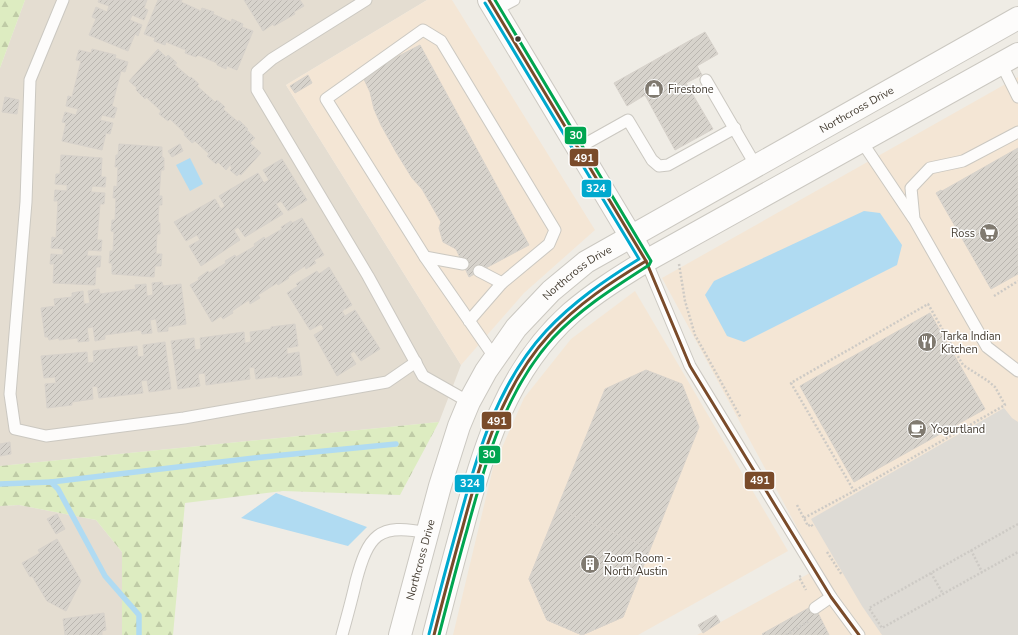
<svg xmlns="http://www.w3.org/2000/svg" width="1018" height="635" viewBox="0 0 1018 635" font-family="'Nunito Sans',sans-serif">
<style>
.residential{fill:#e4ddd1}
.commercial{fill:#f4e6d5}
.forest{fill:url(#forest-firs)}
.parking{fill:#dedbd5}
.water{fill:#b0dbf2}
.lines{fill:none;stroke-linecap:round;stroke-linejoin:round}
.stream{stroke:#b0dbf2;stroke-width:5.5}
.building{fill:url(#building-hatch);stroke:#d7d2cb}
.service-casing{stroke:#cbc8c1;stroke-width:13}
.tertiary-casing{stroke:#cbc8c1;stroke-width:24}
.path{stroke:#cdcac5;stroke-width:2.5;stroke-dasharray:2 2;stroke-linecap:butt}
.service{stroke:#fdfcfb;stroke-width:11}
.tertiary{stroke:#fdfcfb;stroke-width:22}
.bus-1-casing{stroke:#fff;stroke-width:6}
.bus-2-casing{stroke:#fff;stroke-width:6}
.bus-3-casing{stroke:#fff;stroke-width:6}
.bus-1{stroke:#7a4b2a;stroke-width:3}
.bus-2{stroke:#00a651;stroke-width:3}
.bus-3{stroke:#00a9ce;stroke-width:3}
.bus-dot{fill:#443c31;stroke:#fff;stroke-width:1.5}
.labels{text-anchor:middle;stroke-width:3;stroke-linejoin:round;paint-order:stroke}
.poi-label{font-size:11px;fill:#443c31;stroke:#fff;text-anchor:start}
.street-label{font-size:11px;fill:#443c31;stroke:#fff}
.line-badge{stroke:#fff;stroke-width:1.5}
.badge-label{font-size:11px;text-anchor:middle;font-weight:bold;fill:#fff}
</style>
<defs>
<pattern id="forest-firs" width="22" height="20" patternUnits="userSpaceOnUse"><rect width="22" height="20" fill="#ddecc1"/><path d="M5 1l3.5 6h-7zM16 11l3.5 6h-7z" fill="#bfcba6"/></pattern>
<pattern id="building-hatch" width="6" height="6" patternUnits="userSpaceOnUse"><rect width="6" height="6" fill="#d7d3cc"/><path d="M-1 1l2-2M0 6l6-6M5 7l2-2" fill="none" stroke="#bab6b0"/></pattern>
</defs>
<rect width="100%" height="100%" fill="#efece5"/>
<g class="residential">
<polygon points="25,0 427,0 286,85 461,365 439,422 0,466 0,68"/>
<polygon points="19,505 96,520 122,552 122,635 0,635 0,506"/>
</g>
<g class="commercial">
<polygon points="427,0 452,0 595,230 524,293 461,365 286,85"/>
<polygon points="1018,77 1018,635 697,635 819,568 662,278"/>
<polygon points="635,291 788,551 638,635 453,635 493,468 524,398 571,339"/>
</g>
<g class="forest">
<polygon points="0,0 25,0 0,68"/>
<polygon points="439,422 400,495 283,491 185,503 173,635 122,635 122,552 96,520 19,505 0,506 0,466"/>
</g>
<polygon class="parking" points="1004,408 1012,418 1018,422 1018,635 882,635 862,606 811,519"/>
<g class="water">
<polygon points="190,158 203,184 190,191 176,165"/>
<polygon points="864,211 880,213 902,245 897,265 744,342 727,336 705,295 714,281"/>
<polygon points="276,493 367,527 348,546 241,518"/>
</g>
<g class="lines">
<g class="stream">
<polyline points="51,482 263,457 396,444"/>
<polyline points="0,484 51,482 58,489 105,576 139,615 139,635"/>
</g>
</g>
<g class="building">
<polygon points="99,0 147,0 144,8 148,10 144,20 132,15 130,20 142,25 138,36 135,34 128,51 89,35 96,19 92,17 96,7 107,12 109,6 98,2"/>
<polygon points="158,0 182,0 181,2 201,11 202,8 214,12 213,14 231,22 232,19 243,24 242,27 253,31 237,70 227,66 226,69 217,65 217,63 198,55 196,57 185,53 186,50 166,42 165,45 154,41 155,38 144,34"/>
<polygon points="244,0 300,0 304,6 294,12 295,14 274,26 273,24 263,31"/>
<polygon points="705,32 718,54 697,66 702,75 686,83 713,129 675,150 645,95 627,106 614,83"/>
<polygon points="420,45 529,245 469,277 456,249 443,242 439,228 441,222 422,189 412,178 396,152 381,125 374,109 370,92 362,75"/>
<polygon points="92,49 116,55 115,58 128,62 125,72 121,71 112,106 117,108 114,118 102,115 100,120 113,123 110,134 106,133 102,150 62,141 66,123 62,122 65,112 76,115 78,109 66,106 68,96 72,97 81,61 76,60 79,50 91,53"/>
<polygon points="158,49 166,57 168,55 177,63 175,65 190,78 191,77 199,84 197,86 215,102 217,100 225,107 223,109 238,122 239,120 248,129 247,130 255,138 250,143 261,153 241,175 239,174 237,176 230,170 232,168 230,165 226,170 218,162 216,164 207,156 209,154 195,141 192,143 184,135 185,133 170,119 168,121 159,114 161,111 146,97 145,99 136,90 137,88 129,81"/>
<polygon points="308,75 312,83 295,93 290,86"/>
<polygon points="5,97 19,100 17,114 2,112"/>
<polygon points="119,144 162,147 162,157 164,158 164,170 161,170 159,196 162,196 162,205 159,205 158,222 160,223 160,234 157,234 156,254 162,254 161,266 155,266 154,277 112,274 112,263 109,263 110,251 113,251 114,232 111,231 112,220 115,220 116,198 113,198 114,186 117,187 118,167 115,167 116,155 118,155"/>
<polygon points="180,144 183,151 172,157 168,151"/>
<polygon points="1018,148 1018,274 991,289 936,193 941,190 942,191"/>
<polygon points="61,155 102,158 101,177 106,177 105,187 92,186 91,192 105,193 104,204 100,204 97,240 102,240 101,251 88,250 87,256 101,256 100,267 96,267 95,285 53,283 54,264 50,264 51,254 63,255 63,249 51,248 52,237 56,238 58,201 54,201 55,190 67,191 67,185 55,184 56,174 60,174"/>
<polygon points="282,159 307,200 288,211 281,201 276,204 283,214 245,237 238,227 234,230 240,240 201,266 189,246 200,240 197,235 186,241 174,222 215,199 221,209 225,206 219,196 258,173 264,183 269,180 263,170"/>
<polygon points="302,218 324,255 314,260 316,263 306,269 305,266 288,277 289,278 278,285 277,283 258,295 260,298 250,304 249,300 232,311 233,313 223,319 221,316 212,322 190,285 199,280 198,278 208,271 209,273 226,263 225,261 235,255 236,257 255,246 254,244 264,237 265,239 282,229 281,227 291,221 292,223"/>
<polygon points="329,267 352,305 342,311 345,316 355,310 380,349 361,361 354,351 350,354 356,364 337,376 314,335 324,329 321,324 310,330 287,293 298,286 296,284 317,271 319,274"/>
<polygon points="162,282 163,286 181,284 186,324 168,327 168,331 158,332 156,319 150,320 152,333 142,334 141,330 105,335 105,339 95,341 93,327 87,328 89,341 78,342 78,338 59,340 59,338 49,340 48,337 45,337 41,308 55,306 54,299 72,297 72,293 83,291 84,304 90,303 88,291 99,289 100,294 136,289 135,285 146,284 147,296 153,295 152,283"/>
<polygon points="930,313 985,409 854,482 800,386"/>
<polygon points="295,324 298,346 287,348 287,354 299,352 302,375 278,378 278,376 256,379 254,367 249,368 250,379 206,385 205,373 198,374 200,386 178,389 171,341 194,338 195,350 201,349 200,338 244,332 245,343 251,342 250,332 271,329 271,327"/>
<polygon points="165,342 171,389 149,392 147,380 141,381 143,393 99,398 97,386 92,387 93,399 72,402 72,405 47,408 45,384 56,383 55,377 44,378 41,356 87,352 88,363 94,362 93,351 137,346 138,357 144,356 143,345"/>
<polygon points="646,370 682,384 699,427 623,617 582,635 547,620 529,579 605,389"/>
<polygon points="10,442 11,454 0,456 0,444"/>
<polygon points="558,509 650,548 623,617 582,635 547,620 529,579"/>
<polygon points="57,514 65,529 56,534 47,519"/>
<polygon points="57,539 81,581 66,611 47,601 32,576 30,577 22,563 40,553 38,550"/>
<polygon points="814,605 829,635 763,635 762,634"/>
<polygon points="104,613 106,630 102,631 102,635 65,635 63,619"/>
<polygon points="716,615 720,622 703,633 698,625"/>
</g>
<g class="lines">
<defs>
<g id="service">
<polyline points="63,0 30,80 26,202 10,394 15,429 46,436 184,418 387,382 416,362"/>
<polyline points="366,0 272,59 257,72 257,90 368,276 423,376 469,402"/>
<polyline points="495,10 514,0"/>
<polyline points="1001,63 1018,97"/>
<polyline points="706,80 756,166"/>
<polyline points="1018,132 963,161 930,168 911,188 914,219 987,347 1018,371"/>
<polyline points="862,142 913,218"/>
<polyline points="578,148 628,120 652,160 659,166 668,165 735,128"/>
<polyline points="425,257 463,264"/>
<polyline points="646,261 690,366 831,597 859,635"/>
<polyline points="479,271 502,283"/>
<polyline points="469,321 502,283 549,244 555,230 441,41 423,30 326,99 425,257 495,358"/>
<polyline points="815,608 831,597"/>
<path d="M 342,635 C 347,617 352,599 356,581 C 368,536 378,522 427,533"/>
</g>
<g id="tertiary">
<polyline points="489,0 639,250"/>
<path id="s1" d="M 400,635 L 440,486 L 459,426 L 469,402 L 486,371 L 516,328 L 551,291 L 586,262 L 1018,18"/>
<path d="M 434,635 C 443,600 452,565 462,529 C 483,449 507,370 571,313 C 594,293 620,277 646,261 L 1018,54"/>
</g>
</defs>
<use href="#service" class="service-casing"/>
<use href="#tertiary" class="tertiary-casing"/>
<g class="path">
<polyline points="679,264 685,301 695,335 741,418"/>
<polyline points="994,296 1018,281"/>
<polyline points="797,505 808,526 811,524 813,527"/>
<polyline points="804,518 854,491 791,383 928,304 963,365 988,381 995,387 1005,405 854,491"/>
<polyline points="1018,524 869,608 882,628 1018,552"/>
<polyline points="971,550 982,572"/>
<polyline points="827,552 842,575"/>
<polyline points="931,573 943,594"/>
<polyline points="801,576 799,577 806,590"/>
<polyline points="786,635 809,621"/>
</g>
<use href="#service" class="service"/>
<use href="#tertiary" class="tertiary"/>
<defs>
<g id="bus-1">
<polyline points="489,0 646,261 690,366 831,597 859,635"/>
<path d="M 434,635 C 443,599 453,562 463,526 C 481,459 501,387 550,334 C 578,304 611,282 646,261"/>
</g>
<path id="bus-2" d="M 439,635 C 448,600 457,565 467,530 C 485,463 505,391 553,338 C 581,308 615,287 649,265 L 651,261 L 495,0"/>
<path id="bus-3" d="M 429,634 C 438,598 448,561 458,525 C 476,457 497,384 546,331 C 573,302 605,280 639,259 L 485,3"/>
</defs>
<use href="#bus-1" class="bus-1-casing"/>
<use href="#bus-2" class="bus-2-casing"/>
<use href="#bus-3" class="bus-3-casing"/>
<use href="#bus-1" class="bus-1"/>
<use href="#bus-2" class="bus-2"/>
<use href="#bus-3" class="bus-3"/>
</g>
<defs>
<symbol id="shop-disc" viewBox="-11 -11 22 22"><circle r="9.5" fill="#807a70" stroke="#fff"/><path d="M-5-2.5h2.3a2.7 3.5 0 0 1 5.4 0H5L5.5 6h-11ZM-1.5-2.5h3a1.5 2.3 0 0 0-3 0Z" fill="#fff"/></symbol>
<symbol id="supermarket-disc" viewBox="-11 -11 22 22"><circle r="9.5" fill="#807a70" stroke="#fff"/><path d="M-6-5.5h2.5l.6 2H6L4.5 2H-2.5L-4.4-4H-6ZM-1.5 3.2a1.3 1.3 0 1 0 .1 0ZM3 3.2a1.3 1.3 0 1 0 .1 0Z" fill="#fff"/></symbol>
<symbol id="restaurant-disc" viewBox="-11 -11 22 22"><circle r="9.5" fill="#807a70" stroke="#fff"/><path d="M-5-6h1v4h1v-4h1v4h1v-4h1v5L-1.5 .5V6h-2V.5L-5-1ZM5-6V6H3V1.5H1.5Q1.5-4 5-6Z" fill="#fff"/></symbol>
<symbol id="cafe-disc" viewBox="-11 -11 22 22"><circle r="9.5" fill="#807a70" stroke="#fff"/><path d="M-5.5-4.5H6V0H3Q3 3.5 0 3.5H-2.5Q-5.5 3.5-5.5 0ZM3-3.2v2h1.7v-2ZM-6 4.5H4V6H-6Z" fill="#fff"/></symbol>
<symbol id="building-disc" viewBox="-11 -11 22 22"><circle r="9.5" fill="#807a70" stroke="#fff"/><path d="M-4-6H4V6H1V3H-1V6H-4ZM-2.5-4.3h1.7v1.8h-1.7ZM.8-4.3h1.7v1.8H.8ZM-2.5-1h1.7V.8h-1.7ZM.8-1h1.7V.8H.8Z" fill="#fff"/></symbol>
</defs>
<g fill-rule="evenodd">
<use href="#shop-disc" x="643" y="78" width="22" height="22"/>
<use href="#supermarket-disc" x="978" y="222" width="22" height="22"/>
<use href="#restaurant-disc" x="916" y="331" width="22" height="22"/>
<use href="#cafe-disc" x="906" y="418" width="22" height="22"/>
<use href="#building-disc" x="579" y="553" width="22" height="22"/>
</g>
<circle class="bus-dot" cx="518" cy="39" r="3.5"/>
<g class="labels">
<g class="poi-label">
<text x="668" y="93">Firestone</text>
<text x="975" y="237" text-anchor="end">Ross</text>
<text x="941" y="340">Tarka Indian<tspan x="941" dy="13">Kitchen</tspan></text>
<text x="931" y="433">Yogurtland</text>
<text x="604" y="562">Zoom Room -<tspan x="604" dy="13">North Austin</tspan></text>
</g>
<g class="street-label">
<text dy="4" stroke="none"><textPath href="#s1" startOffset="738">Northcross Drive</textPath></text>
<text dy="4" stroke="none"><textPath href="#s1" startOffset="414">Northcross Drive</textPath></text>
<text dy="4" stroke="none"><textPath href="#s1" startOffset="78">Northcross Drive</textPath></text>
</g>
</g>
<g class="line-badge">
<rect x="564" y="126" width="23" height="19" rx="4" fill="#00a651"/>
<rect x="569" y="148" width="30" height="19" rx="4" fill="#7a4b2a"/>
<rect x="581" y="179" width="31" height="19" rx="4" fill="#00a9ce"/>
<rect x="481" y="411" width="31" height="19" rx="4" fill="#7a4b2a"/>
<rect x="478" y="445" width="23" height="19" rx="4" fill="#00a651"/>
<rect x="744" y="471" width="31" height="19" rx="4" fill="#7a4b2a"/>
<rect x="454" y="474" width="31" height="19" rx="4" fill="#00a9ce"/>
</g>
<g class="badge-label">
<text x="576" y="139">30</text>
<text x="584" y="162">491</text>
<text x="596" y="192">324</text>
<text x="497" y="425">491</text>
<text x="489" y="458">30</text>
<text x="760" y="484">491</text>
<text x="470" y="487">324</text>
</g>
</svg>
